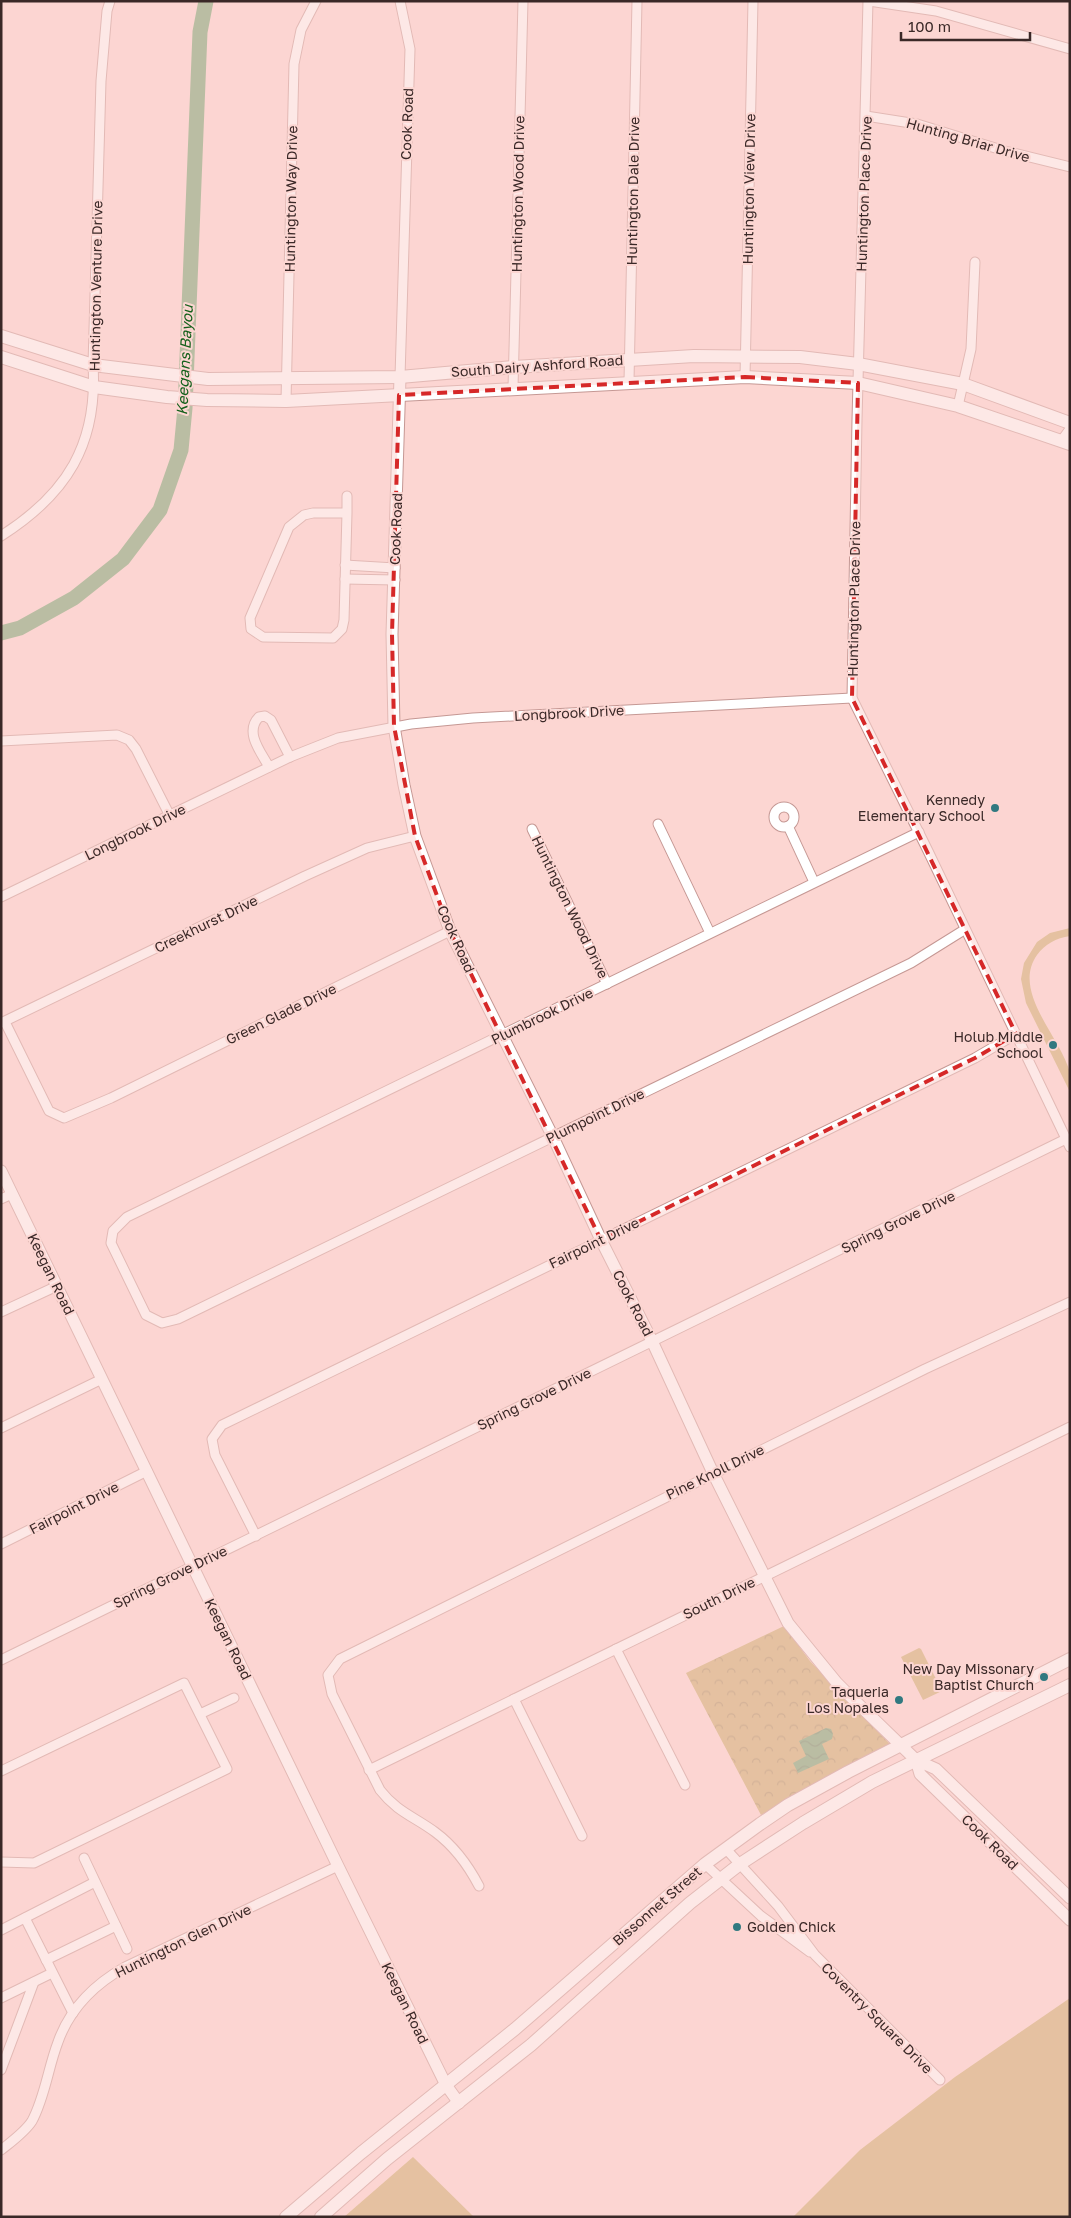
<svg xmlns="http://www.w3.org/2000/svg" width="1071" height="2218" viewBox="0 0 1071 2218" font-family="'Golos Text',sans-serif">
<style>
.grass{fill:#c9a866}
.forest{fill:url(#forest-crowns)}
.water{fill:url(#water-waves)}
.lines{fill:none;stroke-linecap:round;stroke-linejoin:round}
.river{stroke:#6ca06b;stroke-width:15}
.minor-casing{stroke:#c59894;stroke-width:11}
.tertiary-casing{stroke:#c59894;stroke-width:13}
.secondary-casing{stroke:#c59894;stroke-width:14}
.minor{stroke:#fff;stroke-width:9}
.tertiary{stroke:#fff;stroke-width:11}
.secondary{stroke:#fff;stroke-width:12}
.marked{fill:none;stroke:#d62828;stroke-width:4;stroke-dasharray:10 6;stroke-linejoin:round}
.poi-dot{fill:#317980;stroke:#fcd6d2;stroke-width:2}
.labels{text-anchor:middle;stroke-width:4;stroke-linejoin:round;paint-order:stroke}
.street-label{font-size:14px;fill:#3a2827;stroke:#fcd6d2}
.poi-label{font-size:14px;fill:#3a2827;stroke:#fcd6d2;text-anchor:end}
.water-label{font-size:15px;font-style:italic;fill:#15611c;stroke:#fcd6d2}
</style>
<defs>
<pattern id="forest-crowns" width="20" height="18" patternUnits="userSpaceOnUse" patternTransform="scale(1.25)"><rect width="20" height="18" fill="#c9a866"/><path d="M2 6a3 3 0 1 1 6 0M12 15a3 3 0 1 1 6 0" fill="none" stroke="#a48954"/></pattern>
<pattern id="water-waves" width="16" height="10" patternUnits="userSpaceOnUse" patternTransform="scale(1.25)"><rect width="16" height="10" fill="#6ca06b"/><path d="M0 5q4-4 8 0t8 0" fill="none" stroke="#5a8258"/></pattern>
</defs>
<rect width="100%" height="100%" fill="#fcd6d2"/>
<g class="grass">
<path d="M 1070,928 L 1070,936 C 1056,938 1045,944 1037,955 C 1011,992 1061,1037 1070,1073 C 1071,1078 1070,1086 1070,1092 L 1026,1003 L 1021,979 L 1024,963 L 1037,942 L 1050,933 Z"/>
<polygon points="919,1648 921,1649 942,1691 923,1700 901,1657"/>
<polygon points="1070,1998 1070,2217 793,2217 860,2150 955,2077"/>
<polygon points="413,2157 474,2217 344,2217"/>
</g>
<polygon class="forest" points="784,1626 810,1661 891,1745 761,1815 686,1673"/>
<polygon class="water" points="826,1728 831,1729 833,1734 832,1739 822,1744 829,1759 798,1773 793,1763 806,1756 799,1741"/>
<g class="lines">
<polyline class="river" points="1,633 20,628 74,598 123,559 160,510 181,450 185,408 200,32 206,1"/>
<defs>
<g id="minor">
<polyline points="868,1 857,420 852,698 928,851 1070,1147"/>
<polyline points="869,1 936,11 1070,49"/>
<polyline points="866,116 917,124 1005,151 1070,167"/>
<polyline points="400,377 410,49 400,1"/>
<polyline points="745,377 753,1"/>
<polyline points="629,381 637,1"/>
<polyline points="513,388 523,1"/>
<polyline points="286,401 294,64 301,30 316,1"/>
<polyline points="958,406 971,349 975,262"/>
<polyline points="1062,440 1070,429"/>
<polyline points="347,513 313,513 304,515 289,527 250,618 251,629 263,637 333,638 342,629 344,620 347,513 347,496"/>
<path d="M 1,536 C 67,494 98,444 93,365 L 101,81 L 107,11 L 110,1"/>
<polyline points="345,565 395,568"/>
<polyline points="345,579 395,580"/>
<polyline points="1,741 117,735 129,740 136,749 170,816"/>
<path d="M 269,767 C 261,752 244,732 259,717 L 265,716 L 271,720 L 290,757"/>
<circle cx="784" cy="817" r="10"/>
<polyline points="658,824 710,933"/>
<polyline points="788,826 814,882"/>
<polyline points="532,829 607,984"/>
<polyline points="919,832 127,1217 113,1231 111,1243 146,1315 162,1323 178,1319 911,963 964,930"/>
<polyline points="1,897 290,757 338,738 411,724 473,718 852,698"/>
<polyline points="5,1022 49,1111 64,1118 111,1098 450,931"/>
<polyline points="1,1023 305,876 367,848 415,836"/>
<polyline points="1,1199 12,1194"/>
<polyline points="1,1312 57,1286"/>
<polyline points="1,1428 102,1379"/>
<polyline points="256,1536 215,1455 212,1439 222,1425 975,1058 1016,1034"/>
<polyline points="1,1544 147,1471"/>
<polyline points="616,1649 685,1785"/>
<polyline points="1,1660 1066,1139"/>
<polyline points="514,1699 582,1836"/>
<polyline points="200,1714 234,1698"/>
<polyline points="369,1770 1070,1427"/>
<polyline points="1,1771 184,1683 227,1769 34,1863 1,1862"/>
<polyline points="726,1849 778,1906 815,1955 940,2080"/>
<polyline points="84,1858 127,1949"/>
<polyline points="705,1864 761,1916 810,1952"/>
<path d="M 479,1886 C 468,1865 454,1846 435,1832 C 415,1817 397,1812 380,1790 L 332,1694 L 328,1675 L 340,1659 L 925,1369 L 1070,1302"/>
<polyline points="25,1918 73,2013"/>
<polyline points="1,1930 95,1882"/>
<polyline points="46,1960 116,1926"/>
<polyline points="1,1998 52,1973"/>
<polyline points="1,2070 34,1982"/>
<path d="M 1,2150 C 11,2142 25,2132 32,2121 C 45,2097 48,2068 58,2042 C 70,2008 95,1984 125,1967 L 338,1866"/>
</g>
<g id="tertiary">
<polyline points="400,377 392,634 394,726 404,785 415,836 450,931 553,1137 601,1240 652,1341 713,1473 788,1623 837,1683 853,1699 916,1760 936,1769 1070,1898"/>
<polyline points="1,1171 338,1866 446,2085 459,2103"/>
<polyline points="916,1760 920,1774 1070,1920"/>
</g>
<g id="secondary">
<polyline points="1,336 93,365 208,379 400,377 514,367 694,356 800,357 858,364 963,384 1070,423"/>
<polyline points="1,357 94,387 167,397 207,400 286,401 745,377 858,383 958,406 1070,444"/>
<polyline points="286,2217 361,2153 515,2029 705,1864 760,1824 788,1805 848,1772 1070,1659"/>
<polyline points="321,2217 387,2159 531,2045 690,1903 740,1864 803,1823 872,1782 1070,1685"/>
</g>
</defs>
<use href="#minor" class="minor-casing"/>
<use href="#tertiary" class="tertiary-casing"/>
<use href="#secondary" class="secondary-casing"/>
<use href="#minor" class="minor"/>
<use href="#tertiary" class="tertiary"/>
<use href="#secondary" class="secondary"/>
</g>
<path d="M0 0H1071V2218H0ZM 745,377 L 858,383 L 852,698 L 1016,1034 L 975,1058 L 601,1240 L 450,931 L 415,836 L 394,726 L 392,634 L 399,395 Z" fill="#fcd6d2" fill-opacity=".55" fill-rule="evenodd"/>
<path class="marked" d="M 745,377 L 858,383 L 852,698 L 1016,1034 L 975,1058 L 601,1240 L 450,931 L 415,836 L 394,726 L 392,634 L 399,395 Z"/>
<g class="poi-dot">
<circle cx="995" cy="808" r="5"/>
<circle cx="1053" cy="1045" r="5"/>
<circle cx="1044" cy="1677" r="5"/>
<circle cx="899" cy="1700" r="5"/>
<circle cx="737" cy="1927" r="5"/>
</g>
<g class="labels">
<g class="street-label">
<text transform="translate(407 124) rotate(-88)" y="5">Cook Road</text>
<text transform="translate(968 140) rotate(16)" y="5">Hunting Briar Drive</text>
<text transform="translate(749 189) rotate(-89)" y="5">Huntington View Drive</text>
<text transform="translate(633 191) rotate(-89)" y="5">Huntington Dale Drive</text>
<text transform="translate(518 194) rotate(-89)" y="5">Huntington Wood Drive</text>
<text transform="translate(864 194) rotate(-88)" y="5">Huntington Place Drive</text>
<text transform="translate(291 199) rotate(-89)" y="5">Huntington Way Drive</text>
<text transform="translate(96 286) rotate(-89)" y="5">Huntington Venture Drive</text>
<text transform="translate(537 366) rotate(-4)" y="5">South Dairy Ashford Road</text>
<text transform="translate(396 529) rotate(-88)" y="5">Cook Road</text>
<text transform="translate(854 599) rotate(-89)" y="5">Huntington Place Drive</text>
<text transform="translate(569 713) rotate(-3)" y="5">Longbrook Drive</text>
<text transform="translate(135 832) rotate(-26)" y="5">Longbrook Drive</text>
<text transform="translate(570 907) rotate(64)" y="5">Huntington Wood Drive</text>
<text transform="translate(206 924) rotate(-26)" y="5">Creekhurst Drive</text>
<text transform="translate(456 939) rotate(66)" y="5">Cook Road</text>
<text transform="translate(281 1014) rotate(-26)" y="5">Green Glade Drive</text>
<text transform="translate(542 1016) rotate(-26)" y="5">Plumbrook Drive</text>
<text transform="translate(595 1116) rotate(-26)" y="5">Plumpoint Drive</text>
<text transform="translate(898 1222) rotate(-26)" y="5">Spring Grove Drive</text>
<text transform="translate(594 1243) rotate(-26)" y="5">Fairpoint Drive</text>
<text transform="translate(51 1274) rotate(64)" y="5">Keegan Road</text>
<text transform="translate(633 1303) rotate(63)" y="5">Cook Road</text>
<text transform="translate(534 1399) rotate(-26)" y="5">Spring Grove Drive</text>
<text transform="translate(715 1472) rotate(-26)" y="5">Pine Knoll Drive</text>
<text transform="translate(74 1508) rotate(-27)" y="5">Fairpoint Drive</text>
<text transform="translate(170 1577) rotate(-26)" y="5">Spring Grove Drive</text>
<text transform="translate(719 1598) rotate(-26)" y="5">South Drive</text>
<text transform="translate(228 1639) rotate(64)" y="5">Keegan Road</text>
<text transform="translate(990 1842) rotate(44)" y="5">Cook Road</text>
<text transform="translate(657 1906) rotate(-41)" y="5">Bissonnet Street</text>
<text transform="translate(183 1941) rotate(-26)" y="5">Huntington Glen Drive</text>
<text transform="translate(405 2003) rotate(64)" y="5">Keegan Road</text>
<text transform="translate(877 2018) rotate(45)" y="5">Coventry Square Drive</text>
</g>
<g class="poi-label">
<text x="985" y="805">Kennedy<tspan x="985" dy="16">Elementary School</tspan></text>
<text x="1043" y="1042">Holub Middle<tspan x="1043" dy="16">School</tspan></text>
<text x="1034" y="1674">New Day Missonary<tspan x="1034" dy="16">Baptist Church</tspan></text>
<text x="889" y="1697">Taqueria<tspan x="889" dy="16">Los Nopales</tspan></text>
<text x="747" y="1932" text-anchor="start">Golden Chick</text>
</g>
<g class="water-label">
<text transform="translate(185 360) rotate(-87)" y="5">Keegans Bayou</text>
</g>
</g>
<rect width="1071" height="2218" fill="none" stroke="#3a2827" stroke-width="5"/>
<path d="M901 32v8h129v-8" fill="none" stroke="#3a2827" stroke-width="2.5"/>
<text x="908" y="32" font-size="15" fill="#3a2827" stroke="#fcd6d2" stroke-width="4" paint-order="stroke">100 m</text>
</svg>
